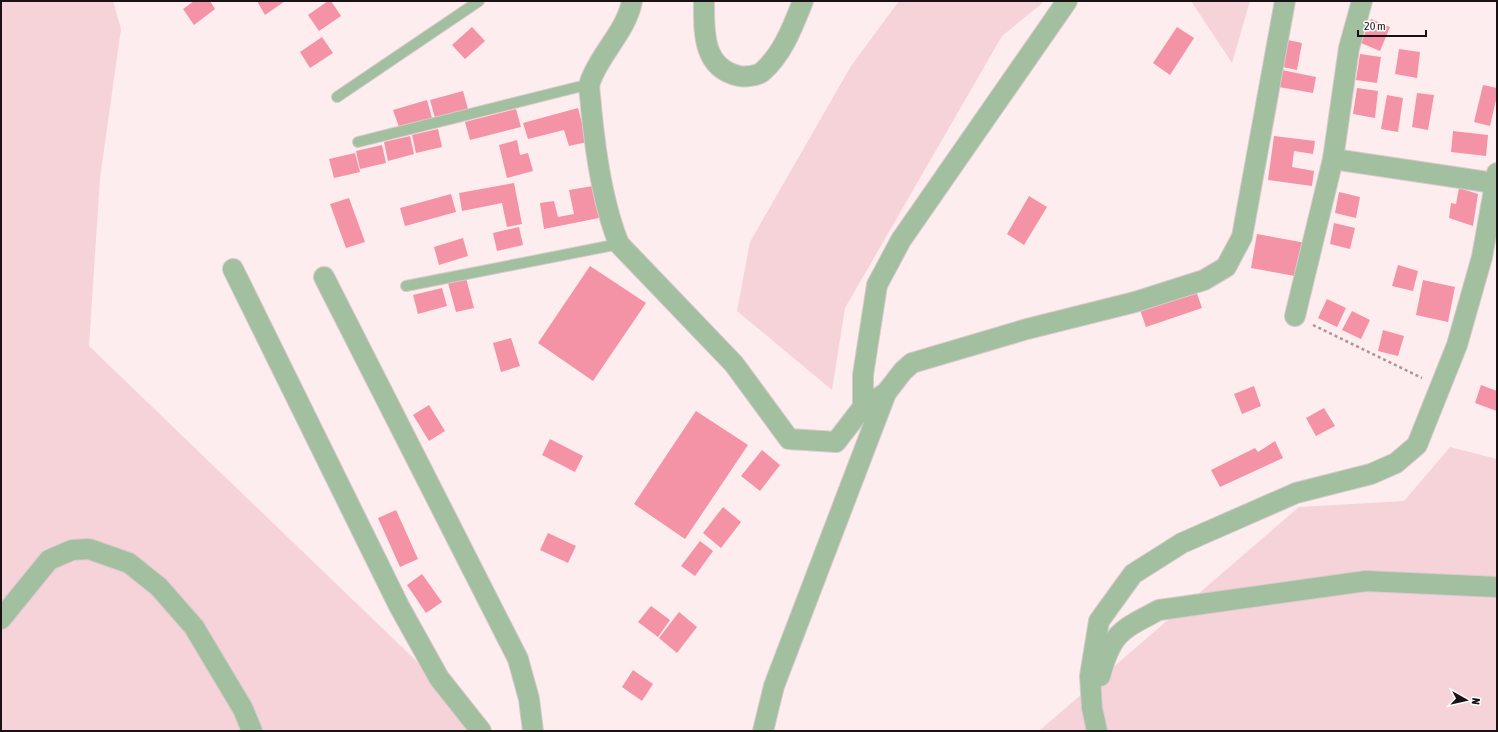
<svg xmlns="http://www.w3.org/2000/svg" width="1498" height="732" viewBox="0 0 1498 732" font-family="'Asap Condensed',sans-serif">
<style>
.green{fill:#f6d3d9}
.building{fill:#f492a6}
.lines{fill:none;stroke-linecap:round;stroke-linejoin:round}
.lane-casing{stroke:#d9cacc;stroke-width:12}
.street-casing{stroke:#d9cacc;stroke-width:22}
.path{stroke:#a6989a;stroke-width:2.5;stroke-dasharray:3 3;stroke-linecap:butt}
.lane{stroke:#a2bf9f;stroke-width:10}
.street{stroke:#a2bf9f;stroke-width:20}
</style>
<rect width="100%" height="100%" fill="#feedef"/>
<g class="green">
<polygon points="1,1 113,1 121,29 100,178 89,346 485,727 486,731 1,731"/>
<polygon points="899,1 1045,1 1002,36 845,308 832,390 737,311 750,242 851,66"/>
<polygon points="1191,1 1250,1 1232,63"/>
<polygon points="1450,447 1497,459 1497,731 1039,731 1299,507 1404,501"/>
</g>
<g class="building">
<polygon points="194,1 210,1 215,9 194,25 183,9"/>
<polygon points="257,1 285,1 265,15"/>
<polygon points="328,1 331,1 341,16 319,31 308,15"/>
<polygon points="1371,19 1390,27 1380,51 1361,43"/>
<polygon points="472,27 485,41 465,59 452,45"/>
<polygon points="1177,27 1194,38 1170,75 1153,63"/>
<polygon points="322,37 333,53 310,68 300,52"/>
<polygon points="1283,39 1302,43 1297,70 1278,66"/>
<polygon points="1399,49 1420,52 1417,78 1395,74"/>
<polygon points="1360,54 1381,57 1377,83 1356,80"/>
<polygon points="1282,70 1316,77 1313,93 1279,87"/>
<polygon points="1483,85 1497,88 1497,96 1490,126 1474,122"/>
<polygon points="1357,88 1378,91 1375,118 1353,114"/>
<polygon points="463,91 468,109 435,118 430,100"/>
<polygon points="1417,93 1434,95 1428,130 1412,127"/>
<polygon points="1387,95 1403,98 1398,132 1381,129"/>
<polygon points="427,100 432,118 399,127 393,110"/>
<polygon points="578,108 587,142 569,146 564,130 528,139 523,123"/>
<polygon points="516,109 521,127 470,140 465,122"/>
<polygon points="438,129 442,147 416,153 412,135"/>
<polygon points="1453,131 1488,135 1486,156 1451,152"/>
<polygon points="410,136 414,154 388,161 384,142"/>
<polygon points="1274,136 1315,141 1313,154 1294,151 1292,167 1314,171 1312,186 1268,180"/>
<polygon points="517,140 520,155 528,153 533,171 507,178 499,145"/>
<polygon points="382,145 386,163 360,169 356,151"/>
<polygon points="355,153 360,172 334,178 329,159"/>
<polygon points="514,183 522,224 507,227 502,203 462,211 459,193"/>
<polygon points="593,186 599,218 544,229 540,203 554,201 558,217 574,214 569,190"/>
<polygon points="1459,188 1478,194 1473,226 1449,218 1451,203 1456,204"/>
<polygon points="1339,192 1360,197 1356,218 1335,213"/>
<polygon points="451,194 456,212 405,226 400,208"/>
<polygon points="1029,196 1047,207 1024,245 1007,234"/>
<polygon points="349,198 365,242 346,248 330,204"/>
<polygon points="1334,223 1355,228 1350,249 1330,244"/>
<polygon points="519,227 523,245 497,251 493,233"/>
<polygon points="1257,234 1306,243 1300,277 1251,268"/>
<polygon points="463,238 468,256 439,265 434,247"/>
<polygon points="1398,265 1418,271 1413,291 1392,286"/>
<polygon points="590,266 646,303 593,381 538,343"/>
<polygon points="466,278 474,308 456,312 448,283"/>
<polygon points="1423,280 1455,287 1448,322 1416,315"/>
<polygon points="442,288 447,306 418,314 413,295"/>
<polygon points="1195,288 1202,308 1146,327 1139,307"/>
<polygon points="1327,299 1346,308 1337,327 1318,318"/>
<polygon points="1352,311 1370,320 1361,339 1342,330"/>
<polygon points="1383,330 1404,336 1398,356 1378,351"/>
<polygon points="511,338 520,366 501,372 493,343"/>
<polygon points="1481,385 1497,391 1497,411 1475,403"/>
<polygon points="1254,386 1261,406 1242,414 1234,394"/>
<polygon points="429,405 445,431 429,441 413,415"/>
<polygon points="1324,408 1335,426 1316,436 1306,418"/>
<polygon points="696,411 748,445 685,539 634,504"/>
<polygon points="550,439 583,456 575,472 542,455"/>
<polygon points="1275,441 1283,458 1220,487 1211,470 1255,448 1258,452"/>
<polygon points="762,450 780,465 760,491 741,476"/>
<polygon points="723,507 741,522 721,548 703,533"/>
<polygon points="396,510 418,559 400,567 378,518"/>
<polygon points="548,533 576,546 568,563 540,550"/>
<polygon points="700,541 713,551 695,576 681,566"/>
<polygon points="422,574 442,602 426,613 407,585"/>
<polygon points="651,606 670,620 658,637 638,622"/>
<polygon points="679,612 697,627 677,653 659,638"/>
<polygon points="633,670 653,684 642,701 622,687"/>
</g>
<g class="lines">
<defs>
<g id="lane">
<polyline points="337,97 479,1"/>
<polyline points="358,142 590,84"/>
<polyline points="406,286 619,244"/>
</g>
<g id="street">
<path d="M 632,1 C 626,32 600,53 590,82 C 588,89 591,99 591,107 C 595,149 603,205 619,244 L 734,364 L 789,439 L 836,442 L 863,407 L 886,393 L 903,371 L 912,363 L 1027,329 L 1135,302 L 1204,280 L 1226,267 L 1242,237 L 1285,1"/>
<path d="M 704,1 C 704,31 702,68 739,76 C 745,77 757,76 762,72 C 783,54 793,26 803,1"/>
<polyline points="1333,159 1494,183"/>
<polyline points="233,269 399,606 439,678 481,731"/>
<polyline points="324,277 518,659 529,699 533,731"/>
<polyline points="1295,316 1333,159 1349,48 1362,1"/>
<polyline points="863,407 863,375 877,285 901,240 1067,1"/>
<polyline points="1,619 49,560 72,550 89,549 129,563 159,587 194,627 243,709 252,731"/>
<path d="M 1100,676 C 1112,632 1121,630 1159,610 L 1366,581 L 1497,587"/>
<polyline points="763,731 774,686 886,393"/>
<polyline points="1097,731 1092,708 1090,676 1099,621 1133,574 1182,543 1296,493 1371,474 1396,463 1417,445 1457,345 1482,257 1497,173"/>
</g>
</defs>
<use href="#lane" class="lane-casing"/>
<use href="#street" class="street-casing"/>
<polyline class="path" points="1313,325 1422,378"/>
<use href="#lane" class="lane"/>
<use href="#street" class="street"/>
</g>
<rect width="1498" height="732" fill="none" stroke="#191113" stroke-width="4"/>
<g transform="translate(1466 700) rotate(98)" stroke="#ffffff" stroke-width="3" paint-order="stroke">
<path d="M0-3L7 15L0 10L-7 15Z" fill="#191113"/>
<text y="-6" font-size="11" font-weight="bold" text-anchor="middle" fill="#191113">N</text>
</g>
<path d="M1358 30v6h68v-6" fill="none" stroke="#191113" stroke-width="2"/>
<text x="1364" y="30" font-size="12" fill="#191113" stroke="#ffffff" stroke-width="3" paint-order="stroke">20 m</text>
</svg>
